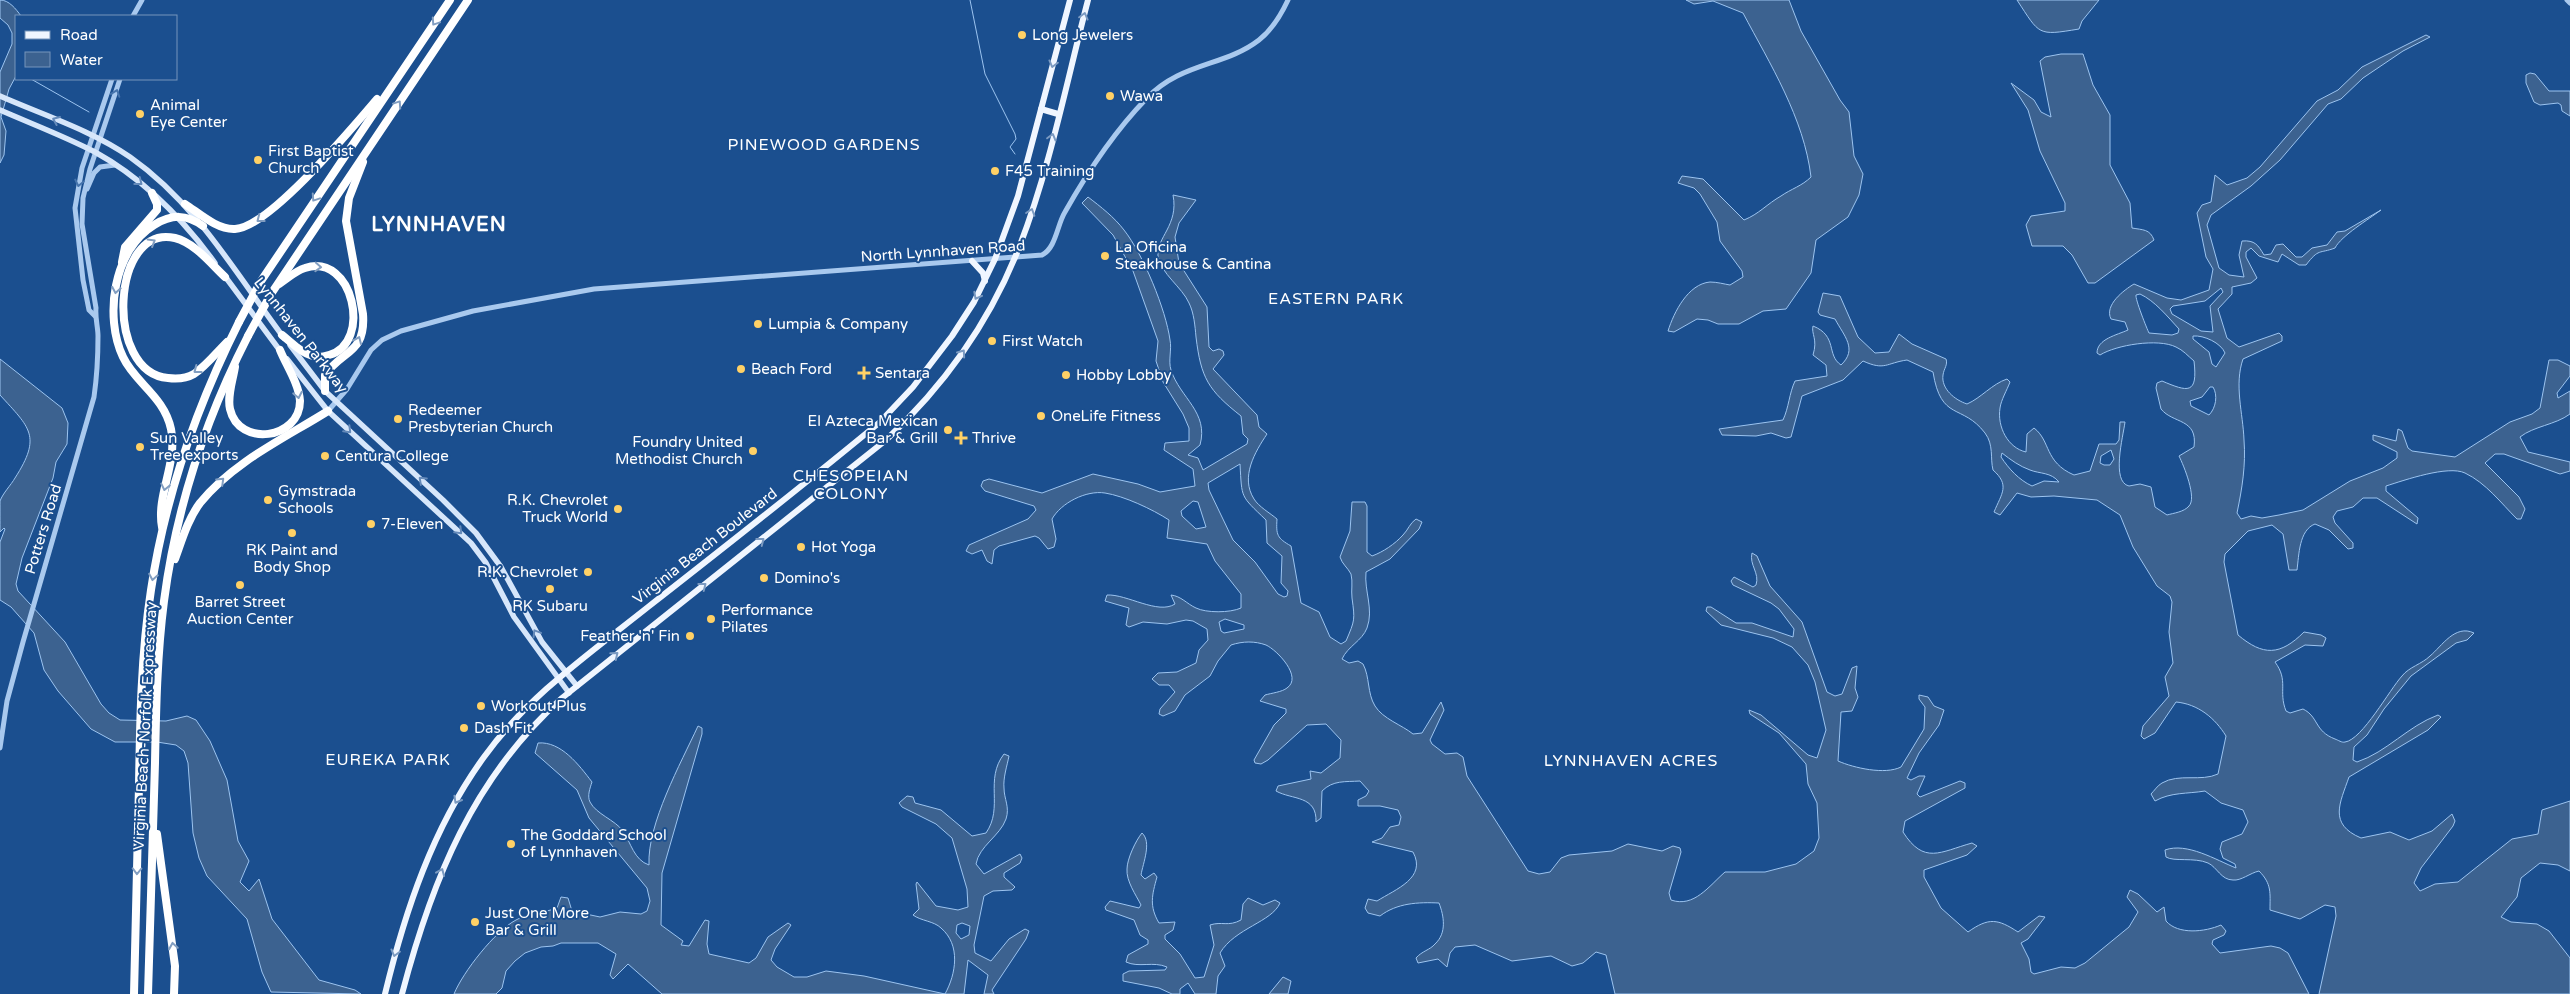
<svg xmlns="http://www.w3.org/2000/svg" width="2570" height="994" viewBox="0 0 2570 994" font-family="'Varela Round',sans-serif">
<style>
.water{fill:#3c6290;stroke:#9cc4f0;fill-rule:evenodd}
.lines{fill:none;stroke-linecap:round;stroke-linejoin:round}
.stream{stroke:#9cc4f0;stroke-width:1}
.tertiary{stroke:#a9c9ee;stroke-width:5}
.secondary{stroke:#d6e6fa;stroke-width:5.5}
.primary{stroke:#f0f6ff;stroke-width:6}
.motorway{stroke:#fff;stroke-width:8}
.motorway-bridge{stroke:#fff;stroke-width:8}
.oneway{stroke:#7b9ac1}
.oneway2{stroke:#829ec1}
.oneway3{stroke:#4674ac}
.oneway4{stroke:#668bba}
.poi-dot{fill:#ffd166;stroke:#1b4f8f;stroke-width:2}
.labels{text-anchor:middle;stroke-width:4;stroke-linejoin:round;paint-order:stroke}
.poi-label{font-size:15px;fill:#fff;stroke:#1b4f8f;text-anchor:start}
.street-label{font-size:15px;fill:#fff;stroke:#1b4f8f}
.neighbourhood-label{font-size:16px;letter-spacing:1px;fill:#fff;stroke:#1b4f8f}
.district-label{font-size:20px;font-weight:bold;letter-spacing:1px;fill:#fff;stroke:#1b4f8f}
</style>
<rect width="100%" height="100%" fill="#1b4f8f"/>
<g class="water">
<path d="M 0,0 C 9,0 16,9 21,16 L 16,16 L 16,76 L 9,89 L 1,117 L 6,131 L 4,155 L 0,163 L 0,72 L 12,44 L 12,33 L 8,25 L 0,18 Z"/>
<path d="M 1686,0 L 1789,0 L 1801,31 L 1840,100 L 1849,112 L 1854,156 L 1863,174 L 1859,195 L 1848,217 L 1816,240 L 1811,273 L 1786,309 L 1763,311 L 1739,324 L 1718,324 L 1708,320 L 1697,319 L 1674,332 L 1668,331 C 1674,312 1688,284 1710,282 C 1717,282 1724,284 1730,285 L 1743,277 L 1742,271 L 1720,241 L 1717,222 L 1700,194 L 1694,188 L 1678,183 L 1682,176 L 1703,179 L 1744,220 C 1759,214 1767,204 1781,196 C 1791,189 1802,186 1811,177 C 1804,118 1770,64 1743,13 L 1713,1 L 1694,4 Z"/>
<path d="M 2017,0 L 2099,0 L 2082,21 L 2079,29 C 2037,36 2040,35 2017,0 Z"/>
<path d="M 2426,35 L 2430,37 L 2403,51 L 2363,78 L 2341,99 L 2328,104 L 2280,160 L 2251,186 L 2211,215 L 2207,225 L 2219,268 L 2229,275 L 2244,277 L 2239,255 L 2242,241 C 2255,240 2258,245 2264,255 L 2271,254 L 2276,245 L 2283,244 L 2296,257 L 2302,257 L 2312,248 L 2327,245 L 2337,232 L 2345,231 L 2381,210 C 2369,219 2341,236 2335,248 C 2319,254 2319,248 2306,265 L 2299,265 L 2282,254 L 2278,262 L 2259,256 L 2251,248 L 2246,252 L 2246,257 L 2257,278 L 2251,283 L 2232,287 L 2232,294 L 2218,309 L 2227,338 L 2239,347 L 2279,333 L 2282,336 L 2282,341 L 2243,359 C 2234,385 2243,413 2244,440 C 2246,465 2242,489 2237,513 L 2241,519 L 2251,516 L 2262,518 L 2279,515 L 2303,510 L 2350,481 L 2383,468 L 2397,458 L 2397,452 L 2373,440 L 2373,435 L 2396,441 L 2398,429 L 2402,431 L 2408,448 L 2412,451 L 2455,457 L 2510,422 L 2532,414 L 2540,408 L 2549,360 L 2558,360 L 2570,366 L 2570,376 L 2557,393 L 2558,398 L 2570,391 L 2570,414 C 2555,425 2534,426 2520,437 L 2528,452 L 2570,462 L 2570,471 L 2560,474 L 2504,454 L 2495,454 L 2485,463 L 2519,497 L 2525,509 L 2521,519 L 2517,519 C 2501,503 2486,483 2465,473 C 2448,465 2405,480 2386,486 L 2386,491 L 2418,518 L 2417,524 L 2377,498 L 2363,498 L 2353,507 L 2337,511 L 2333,517 L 2335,523 L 2353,543 L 2353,548 L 2348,549 L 2329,530 L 2315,524 C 2299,530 2299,555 2297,570 L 2289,570 L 2283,534 L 2272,525 L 2248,531 L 2225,554 L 2224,562 L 2238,635 C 2263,656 2280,656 2304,632 L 2321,635 L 2326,638 L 2323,646 L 2305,645 L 2275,662 C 2289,681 2278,691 2286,711 L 2290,713 L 2303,709 C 2319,717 2314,731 2335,739 C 2338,740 2342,743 2345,742 C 2362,740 2390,689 2402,676 C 2409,667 2422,664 2430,656 C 2442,646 2455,624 2474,633 L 2467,640 L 2456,643 L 2411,676 L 2384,709 L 2367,735 L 2354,747 L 2353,760 L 2357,762 C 2387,752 2408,726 2438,715 L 2441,717 L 2428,730 L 2349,777 C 2340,803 2328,824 2361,838 L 2390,832 L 2409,840 L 2432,831 L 2452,814 L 2455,821 L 2453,826 L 2421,868 L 2414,883 L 2420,891 L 2435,884 L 2458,882 L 2512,839 L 2538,834 L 2542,810 L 2570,801 L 2570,871 L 2558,865 L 2540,863 L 2521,878 L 2517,897 L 2501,917 L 2511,922 L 2537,924 L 2549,931 L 2570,958 L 2570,994 L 2319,994 L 2336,916 L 2335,907 L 2325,905 L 2300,919 L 2270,910 C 2270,893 2272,884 2259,871 C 2250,873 2241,881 2233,880 C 2221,880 2217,867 2208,863 C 2194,857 2174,862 2166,857 L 2165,850 C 2187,842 2216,860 2236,868 L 2235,864 L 2223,858 L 2220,849 L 2222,842 L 2242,834 L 2248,822 L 2243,810 L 2221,803 L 2205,791 C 2187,794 2171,792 2155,801 L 2151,794 C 2154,791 2158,785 2162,783 C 2179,773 2201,782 2218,774 L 2226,736 C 2215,718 2198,704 2176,702 L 2155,733 L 2144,739 L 2141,736 L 2143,726 L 2169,696 L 2165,677 L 2173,663 L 2169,632 L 2172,602 L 2170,596 L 2157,586 L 2133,547 L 2120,515 L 2097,500 L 2054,496 L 2031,497 L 2017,493 L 2000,515 L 1994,512 C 2002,493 2010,485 1993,470 C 1990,458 1994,445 1985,433 C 1962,403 1941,422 1933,372 L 1907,360 C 1886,363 1885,371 1863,361 L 1843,380 L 1802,396 L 1791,437 L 1786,438 L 1771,433 L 1756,436 L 1722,435 L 1719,429 L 1783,420 C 1789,407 1789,394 1795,381 L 1827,376 L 1826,365 L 1813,355 C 1818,339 1811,334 1813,326 C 1838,336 1826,355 1841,365 C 1858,349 1844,336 1835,319 L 1820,315 L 1818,312 L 1823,293 L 1840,296 L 1858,337 L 1875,353 L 1889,352 L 1899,334 L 1912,344 L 1946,359 C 1948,365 1944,368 1943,375 C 1941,389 1955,400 1967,404 C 1981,398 1992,384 2007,379 L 2010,382 C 2007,390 2001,400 2000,408 C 1997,427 2008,448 2026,452 L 2027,434 L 2034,428 C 2051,441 2044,462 2074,475 L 2090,471 L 2099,444 L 2116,444 L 2119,440 L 2120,422 L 2125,422 C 2123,437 2111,482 2129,486 L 2140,484 L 2151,487 L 2155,507 L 2167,515 C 2174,513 2184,512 2189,506 C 2197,498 2184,466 2179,456 L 2194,447 C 2198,418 2173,424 2161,409 L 2156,388 L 2157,383 L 2162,381 C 2188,392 2198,395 2194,361 C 2188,356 2183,350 2176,347 C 2158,338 2116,345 2100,355 L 2097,353 C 2097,339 2117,335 2128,330 L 2125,322 L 2111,319 C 2104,305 2124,290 2134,284 L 2167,298 L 2181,300 L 2209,290 L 2213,269 L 2206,257 L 2197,213 L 2202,205 L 2211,202 L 2215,175 L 2227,185 L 2247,178 L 2260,167 L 2317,101 L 2338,90 L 2362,67 ZM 2221,288 L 2223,292 L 2210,306 L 2213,332 L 2201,331 L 2172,314 L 2170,309 L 2173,306 L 2205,301 ZM 2140,294 C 2155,301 2167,316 2179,329 L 2178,333 L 2172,335 L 2149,333 C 2147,329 2135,299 2136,295 ZM 2193,336 C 2204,335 2221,343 2225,353 L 2216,367 L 2212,364 L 2209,352 L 2193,339 ZM 2210,387 L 2213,387 C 2218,395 2216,408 2209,415 L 2191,406 L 2190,401 L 2202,397 ZM 2111,450 L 2114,459 L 2110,465 L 2104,465 L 2100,463 L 2101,456 ZM 2002,453 C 2011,460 2019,466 2030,470 C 2040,474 2051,472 2059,482 L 2044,481 L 2032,486 C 2019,480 2009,469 2001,457 Z"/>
<path d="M 2061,54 L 2083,54 L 2093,85 L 2110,115 L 2110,165 L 2130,203 L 2132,228 C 2143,230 2150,229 2154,240 L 2095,283 L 2088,283 L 2072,255 L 2063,246 L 2032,246 L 2026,225 L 2031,216 L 2065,211 L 2065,203 L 2040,151 L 2028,110 L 2011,83 L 2034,100 L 2041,112 L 2051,117 L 2040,61 L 2045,57 Z"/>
<polygon points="2530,73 2535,74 2549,91 2570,91 2570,116 2562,111 2561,105 2558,103 2540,105 2534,102 2526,83 2526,75"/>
<path d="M 1173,195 L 1196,200 L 1179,223 L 1175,237 L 1179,263 L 1207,307 L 1209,347 L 1213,351 L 1219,349 L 1223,351 L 1224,355 L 1213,369 L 1257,415 L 1259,427 L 1267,434 C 1255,452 1240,477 1254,499 C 1259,507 1270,513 1277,519 C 1276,535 1277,538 1291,546 L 1301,603 L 1319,612 L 1330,637 L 1341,644 L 1346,641 C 1355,620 1355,620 1352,598 C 1351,590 1353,582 1351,574 C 1348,568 1342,564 1340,557 L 1350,531 L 1352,502 L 1365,502 L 1367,506 L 1367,552 L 1372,556 C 1383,552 1395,544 1403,535 C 1408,530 1410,523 1416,519 L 1422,522 L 1419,529 L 1390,559 L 1366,572 C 1364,591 1374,609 1367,628 C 1362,641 1348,646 1342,659 L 1349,663 L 1358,661 L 1363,664 C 1370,677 1367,693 1375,706 C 1383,719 1402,725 1413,734 L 1422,733 L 1441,702 L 1444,710 L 1430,740 L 1432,744 L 1445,754 L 1457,753 L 1463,757 L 1467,776 L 1474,787 L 1528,871 L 1539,874 L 1550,872 L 1561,858 L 1569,855 L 1612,851 L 1628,844 L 1662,851 L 1673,846 L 1680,848 L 1681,852 L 1669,893 L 1671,900 C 1694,908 1709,886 1725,872 L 1765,872 L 1796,864 L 1814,851 L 1819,838 L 1817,803 L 1808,784 L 1806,764 L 1779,733 L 1750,714 L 1749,710 L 1761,715 L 1808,755 L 1817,758 L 1826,730 L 1815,682 L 1808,665 L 1792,647 L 1773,638 L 1721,625 L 1706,611 L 1707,607 L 1711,607 L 1736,623 L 1752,623 L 1793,637 L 1794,629 L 1779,609 L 1771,603 L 1733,585 L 1731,581 L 1734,577 L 1753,587 L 1756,585 C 1760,573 1749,565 1752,553 L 1757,556 L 1770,586 L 1802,622 L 1827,692 L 1835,696 L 1842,694 L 1852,668 L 1857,666 L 1855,688 L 1858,697 L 1852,711 L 1841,712 L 1838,761 C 1854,768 1885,775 1901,767 L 1924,729 L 1925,707 L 1919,699 L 1919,695 L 1928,697 L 1934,706 L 1944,710 L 1939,725 L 1919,753 L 1907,778 L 1911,780 L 1919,776 L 1925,776 L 1917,794 L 1920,797 L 1960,781 L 1965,783 L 1965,788 L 1905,821 L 1903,832 C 1924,865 1940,852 1972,843 L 1977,846 L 1967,855 L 1924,870 L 1924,877 L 1941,908 L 1968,932 C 1989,917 1998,919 2018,932 L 2039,916 L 2045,917 L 2028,939 L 2021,943 L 2029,959 L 2031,972 L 2034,974 L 2061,967 L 2075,968 L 2085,963 L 2129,927 L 2138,912 L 2127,897 L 2130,890 L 2138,894 L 2157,912 L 2164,907 L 2166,921 C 2178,935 2205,932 2221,925 L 2226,931 L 2224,935 L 2213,940 L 2212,944 L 2220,953 L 2271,946 L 2280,948 L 2288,953 L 2309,994 L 1615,994 L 1606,955 L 1596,952 L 1583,963 L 1572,966 L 1551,956 L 1512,961 L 1475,945 L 1455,947 L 1450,953 L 1447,967 L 1438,959 L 1418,963 L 1416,958 C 1422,951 1430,950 1435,944 C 1447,933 1444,916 1439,903 C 1418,902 1397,903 1380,916 L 1368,913 L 1365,908 L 1368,899 L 1377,901 C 1396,889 1427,878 1413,852 L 1372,842 L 1382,838 L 1390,827 L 1399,825 L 1401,817 L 1398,810 L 1380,806 L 1358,806 L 1358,800 L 1366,796 L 1369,791 L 1360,781 C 1345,782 1333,780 1322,791 L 1321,818 L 1316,822 C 1317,795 1292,800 1276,791 L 1278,786 L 1311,779 L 1310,771 L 1321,773 L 1340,758 L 1341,740 L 1326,724 L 1307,725 L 1268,760 L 1261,764 L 1255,763 L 1254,760 L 1274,725 L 1286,713 L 1286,709 L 1260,701 L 1265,695 C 1272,693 1282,692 1287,688 C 1303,677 1277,650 1266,645 C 1255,641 1243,641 1231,645 L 1218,661 L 1210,676 L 1185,695 L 1175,711 L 1163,716 L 1159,714 L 1160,709 L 1175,692 L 1169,685 L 1159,685 L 1152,679 L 1158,673 L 1177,672 L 1196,663 L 1199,650 L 1208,640 L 1207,629 L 1193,621 L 1186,620 L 1167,624 L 1143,622 L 1129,627 L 1126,625 L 1129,608 L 1105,601 L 1107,595 C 1127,594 1158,615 1175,604 L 1171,595 C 1181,596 1187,604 1196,608 C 1206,613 1230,613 1241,608 L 1241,594 L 1215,561 L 1207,544 L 1167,538 L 1169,520 C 1152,509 1124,496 1105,493 C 1086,490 1061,503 1052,519 L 1056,539 L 1054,547 L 1048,549 L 1039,538 L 1035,536 L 999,546 L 994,550 L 992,564 L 987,561 L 982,550 L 972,554 L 966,551 L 969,545 L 1028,519 L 1036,510 L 1034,506 L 985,491 L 981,486 L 983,481 L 989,479 L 1042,493 L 1093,474 L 1138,484 L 1160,492 L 1195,486 L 1193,469 L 1164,450 L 1165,443 L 1189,441 L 1189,428 L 1183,414 L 1163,382 L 1156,361 L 1158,341 L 1133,271 L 1113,235 L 1082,203 L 1088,197 C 1101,207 1114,217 1124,230 C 1143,254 1166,310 1170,340 C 1172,349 1168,361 1171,370 C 1180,398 1209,412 1200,445 L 1188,455 L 1198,458 L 1203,470 L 1247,444 L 1248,439 L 1243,434 L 1241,416 C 1208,390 1201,378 1196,337 C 1195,326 1194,313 1189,303 C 1182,287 1161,274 1158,256 C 1156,238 1179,225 1173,195 ZM 1240,464 C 1242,499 1240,495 1266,520 L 1267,543 L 1282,556 L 1281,583 L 1288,591 L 1287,596 L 1284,597 L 1278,594 L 1255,562 L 1233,540 L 1209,490 L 1208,483 ZM 1193,501 L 1198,502 L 1206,527 L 1196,529 L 1182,516 L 1181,511 ZM 1225,619 L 1244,625 L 1244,629 L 1224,633 L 1221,631 L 1219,622 Z"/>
<path d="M 0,359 L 62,408 L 68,423 L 67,444 L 56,462 L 53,478 L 22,558 L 16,584 L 18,591 L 65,642 L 101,704 L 109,713 L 120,720 L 166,721 L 187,716 L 196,720 L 210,741 L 227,780 L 238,841 L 249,861 L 240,882 L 249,891 L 259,879 L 272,919 L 319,980 L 355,990 L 361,994 L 271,992 L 262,972 L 247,919 L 207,876 L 199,858 L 193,833 L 188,763 L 184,751 L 176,745 L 157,742 L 115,742 L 91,729 L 58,691 L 44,670 L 34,633 L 11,607 L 0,600 L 0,542 L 5,529 L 4,528 L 0,532 C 0,523 0,509 0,501 C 3,493 11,485 15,478 C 42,436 30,428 0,395 Z"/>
<path d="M 698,726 L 702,728 L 702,734 L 662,873 L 661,925 L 683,941 L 681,945 L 689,946 L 705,920 L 709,921 L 707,944 L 709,954 L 749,963 L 756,958 L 768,937 L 788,923 L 791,925 L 775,949 L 771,960 L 777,967 L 794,977 L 807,977 L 826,971 L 864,976 L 945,994 C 956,974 961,945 941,928 C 934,921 921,921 913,915 L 919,909 L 916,884 L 917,882 L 936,906 L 958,910 L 968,907 L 967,889 L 952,838 L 936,824 L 902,807 L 899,803 L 907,796 L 913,797 L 915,803 L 941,810 L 972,836 L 986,833 C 1004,807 984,780 1004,754 L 1009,756 C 1007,766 1003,778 1004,788 C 1004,799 1010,807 1006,819 C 1000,836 979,846 976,864 L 984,874 L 1020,854 L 1022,858 L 1020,863 L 1004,873 L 1004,877 L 1015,887 L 1012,890 L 993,891 L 984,896 L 974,945 L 975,953 L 991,961 L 1009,939 L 1025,929 L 1029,931 L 1026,939 L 992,990 L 994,994 L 984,994 L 988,975 L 968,960 L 964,994 L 662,994 L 628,964 L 613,979 L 610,975 L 616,954 L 598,943 L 561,943 L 553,946 L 541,947 L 525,953 L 515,961 L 506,971 L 502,988 L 496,994 L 454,994 C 463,972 495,931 516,920 C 528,913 544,913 557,908 L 561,897 L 568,898 L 572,911 L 600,917 L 620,912 L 641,914 L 647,911 L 650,901 L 647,888 L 589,818 L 577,790 L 535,753 L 538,743 C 561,741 579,765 592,782 C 590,788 587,796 590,802 C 596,814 615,820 623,831 C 631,843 634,860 649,865 C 647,824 681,763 698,726 ZM 962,923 L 970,926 L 969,935 L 961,939 L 956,933 L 957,925 Z"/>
<path d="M 1142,833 C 1152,842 1143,863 1141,875 L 1145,879 L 1154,873 L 1157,877 C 1152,895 1149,906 1159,923 L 1175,922 L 1173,930 L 1165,935 L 1165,939 L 1180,954 L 1195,978 L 1204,977 L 1214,945 L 1210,925 C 1222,921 1228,927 1241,920 L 1243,904 L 1248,898 L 1263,905 L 1275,900 L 1280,903 C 1272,922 1235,928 1220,953 L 1225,966 L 1218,976 L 1216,994 L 1195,994 L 1188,983 L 1180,989 L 1180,994 L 1172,994 L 1159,988 L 1123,981 L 1123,974 L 1129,971 L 1165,970 L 1167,967 C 1153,961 1139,968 1126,962 L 1128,955 L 1148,944 L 1148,940 L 1140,935 L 1134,920 L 1106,910 L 1105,907 L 1110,901 L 1139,908 L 1141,905 C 1136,895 1126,881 1127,869 C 1127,859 1136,840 1142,833 Z"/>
<polygon points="1283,977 1291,981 1288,994 1269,994"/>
</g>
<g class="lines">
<g class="stream">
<polyline points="970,0 985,74 1015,134 1016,139 1010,147 1015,154"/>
<polyline points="31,79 89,112"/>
</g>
<g class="tertiary">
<polyline points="2567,0 2570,3"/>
<polyline points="133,16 142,0"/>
<polyline points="87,189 94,173 100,167 115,165"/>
<polyline points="95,316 89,310 83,280 75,208 82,168 112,79"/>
<path d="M 328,411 L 347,389 L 371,350 L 382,340 L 401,331 L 473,311 L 594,289 L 1042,255 C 1056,248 1057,225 1065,212 C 1087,173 1115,131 1146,99 C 1181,62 1224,67 1259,40 C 1273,29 1281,15 1288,0"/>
<path d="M 0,748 L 7,701 L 23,642 L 94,397 C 97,376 98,357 98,336 C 98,327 95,318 96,308 L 82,224 L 83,198 L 90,169 L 120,79"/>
</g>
<g class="secondary">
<path d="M 0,96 C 43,115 91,130 130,157 C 197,204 236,274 284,338"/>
<path d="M 0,110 C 32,124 64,136 95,152 C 144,179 183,219 215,263"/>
<polyline points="224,275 281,352"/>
<polyline points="290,345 325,391 443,500 476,533 501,567 542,642 577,686"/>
<polyline points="287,359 328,411 471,543 486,563 514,617 569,693"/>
</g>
<g class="primary">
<polyline points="1041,109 1058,114"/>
<polyline points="972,261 983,273 985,281"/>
<path d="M 385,994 C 405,911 433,827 484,757 C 528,696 589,654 648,607 C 726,546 804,485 880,422 L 913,387 L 952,336 L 974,302 L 995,259 L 1018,196 L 1070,0"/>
<path d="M 402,994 C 432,880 473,778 562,698 L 886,440 C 944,386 991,320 1020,245 C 1050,168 1067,80 1088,0"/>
</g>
<g class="motorway">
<path d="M 185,204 C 199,213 217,230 235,229 C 269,228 353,127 377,99"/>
<polyline points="122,262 125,247 157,210 157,204 152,193"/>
<path d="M 225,277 C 211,264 195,243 175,238 C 111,223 104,373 168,378 C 176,379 187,378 194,374 C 206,366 217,352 227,342"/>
<polyline points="261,281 450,0"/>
<path d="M 279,284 C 287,279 295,271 305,268 C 353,252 373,343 329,355 C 323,357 316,358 310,355 C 300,352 291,342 282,335"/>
<polyline points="271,294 468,0"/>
<path d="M 235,367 C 233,380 227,396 230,409 C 239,448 300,439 300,401 C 299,384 286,365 280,350"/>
<path d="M 325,391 L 325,375 C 342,350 366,354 363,314 L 346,221 L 349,198 L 363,162"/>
<path d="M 162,527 C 156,495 178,463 171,429 C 164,396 135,383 123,357 C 104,317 113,250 154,225 C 172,214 186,214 203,226"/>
<path d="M 175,559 C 182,540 188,519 200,503 C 233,462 285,438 328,411"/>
<polyline points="157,834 175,966 174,994"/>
<path d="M 134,994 C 136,925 137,855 139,786 C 140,721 141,655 151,590 C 165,496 197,406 239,322"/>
<path d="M 148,994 C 151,917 152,840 155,763 C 156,709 157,655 164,601 C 176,509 206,418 248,336"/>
</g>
<g class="motorway-bridge">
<polyline points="239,322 261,281"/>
<polyline points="248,336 271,294"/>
</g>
</g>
<defs><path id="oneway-chevron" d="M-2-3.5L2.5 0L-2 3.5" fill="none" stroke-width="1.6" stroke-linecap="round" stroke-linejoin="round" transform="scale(1.25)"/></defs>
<g class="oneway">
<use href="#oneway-chevron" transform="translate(1084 16) rotate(-75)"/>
<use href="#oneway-chevron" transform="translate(1053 64) rotate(105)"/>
<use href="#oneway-chevron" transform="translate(1052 137) rotate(-75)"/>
<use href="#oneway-chevron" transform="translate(1031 212) rotate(-72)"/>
<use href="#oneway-chevron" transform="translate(977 296) rotate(118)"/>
<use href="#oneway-chevron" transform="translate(962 353) rotate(-55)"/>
<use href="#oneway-chevron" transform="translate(761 541) rotate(-38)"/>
<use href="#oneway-chevron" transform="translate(703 586) rotate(-38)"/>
<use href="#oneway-chevron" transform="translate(615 655) rotate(-39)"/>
<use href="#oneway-chevron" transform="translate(457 800) rotate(120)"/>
<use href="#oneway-chevron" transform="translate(441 872) rotate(-67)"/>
<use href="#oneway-chevron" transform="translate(395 953) rotate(105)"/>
</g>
<g class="oneway2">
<use href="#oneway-chevron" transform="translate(435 22) rotate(124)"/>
<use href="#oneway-chevron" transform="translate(398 104) rotate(-56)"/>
<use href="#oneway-chevron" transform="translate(315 198) rotate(124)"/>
<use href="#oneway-chevron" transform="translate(260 219) rotate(142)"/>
<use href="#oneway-chevron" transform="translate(152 242) rotate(-31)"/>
<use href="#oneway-chevron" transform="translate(318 267) rotate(3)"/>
<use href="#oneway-chevron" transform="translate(116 290) rotate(100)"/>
<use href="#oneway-chevron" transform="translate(358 340) rotate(-66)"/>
<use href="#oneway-chevron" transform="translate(197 370) rotate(143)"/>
<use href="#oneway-chevron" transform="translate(298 395) rotate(79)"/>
<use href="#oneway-chevron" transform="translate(221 481) rotate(-44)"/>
<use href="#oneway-chevron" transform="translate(165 487) rotate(102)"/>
<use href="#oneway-chevron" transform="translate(153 577) rotate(100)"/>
<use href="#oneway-chevron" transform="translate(137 871) rotate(91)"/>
<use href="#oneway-chevron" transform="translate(173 946) rotate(-99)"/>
</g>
<g class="oneway3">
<use href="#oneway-chevron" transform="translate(116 93) rotate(-71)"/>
<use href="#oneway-chevron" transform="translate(79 183) rotate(102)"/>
</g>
<g class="oneway4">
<use href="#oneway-chevron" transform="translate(56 120) rotate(-157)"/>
<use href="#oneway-chevron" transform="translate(139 182) rotate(38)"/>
<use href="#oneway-chevron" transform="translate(348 430) rotate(45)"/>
<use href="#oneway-chevron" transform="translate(422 480) rotate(-137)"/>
<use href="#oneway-chevron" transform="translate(459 531) rotate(45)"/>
<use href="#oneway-chevron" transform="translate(536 633) rotate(-121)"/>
</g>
<g class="poi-dot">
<circle cx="1022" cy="35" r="5"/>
<circle cx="1110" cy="96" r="5"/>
<circle cx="140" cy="114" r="5"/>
<circle cx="258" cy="160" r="5"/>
<circle cx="995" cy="171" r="5"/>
<circle cx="1105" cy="256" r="5"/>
<circle cx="758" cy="324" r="5"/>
<circle cx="992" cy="341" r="5"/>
<circle cx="741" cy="369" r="5"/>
<path d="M861.5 365.5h5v5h5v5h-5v5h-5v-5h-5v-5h5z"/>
<circle cx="1066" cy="375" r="5"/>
<circle cx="1041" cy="416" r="5"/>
<circle cx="398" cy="419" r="5"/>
<circle cx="948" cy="430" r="5"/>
<path d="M958.5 430.5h5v5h5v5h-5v5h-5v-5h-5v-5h5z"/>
<circle cx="140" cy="447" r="5"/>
<circle cx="753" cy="451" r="5"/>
<circle cx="325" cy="456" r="5"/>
<circle cx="268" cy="500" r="5"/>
<circle cx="618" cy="509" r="5"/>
<circle cx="371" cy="524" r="5"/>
<circle cx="292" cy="533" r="5"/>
<circle cx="801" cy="547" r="5"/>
<circle cx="588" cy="572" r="5"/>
<circle cx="764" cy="578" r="5"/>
<circle cx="240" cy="585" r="5"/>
<circle cx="550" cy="589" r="5"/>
<circle cx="711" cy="619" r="5"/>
<circle cx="690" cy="636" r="5"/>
<circle cx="481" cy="706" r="5"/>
<circle cx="464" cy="728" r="5"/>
<circle cx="511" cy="844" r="5"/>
<circle cx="475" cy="922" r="5"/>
</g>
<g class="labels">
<g class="poi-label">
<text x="1032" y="40">Long Jewelers</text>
<text x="1120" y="101">Wawa</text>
<text x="150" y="110">Animal<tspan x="150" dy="17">Eye Center</tspan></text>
<text x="268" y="156">First Baptist<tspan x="268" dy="17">Church</tspan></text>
<text x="1005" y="176">F45 Training</text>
<text x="1115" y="252">La Oficina<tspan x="1115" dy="17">Steakhouse &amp; Cantina</tspan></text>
<text x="768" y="329">Lumpia &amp; Company</text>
<text x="1002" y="346">First Watch</text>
<text x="751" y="374">Beach Ford</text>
<text x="875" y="378">Sentara</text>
<text x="1076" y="380">Hobby Lobby</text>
<text x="408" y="415">Redeemer<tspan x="408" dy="17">Presbyterian Church</tspan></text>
<text x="1051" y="421">OneLife Fitness</text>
<text x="938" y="426" text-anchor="end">El Azteca Mexican<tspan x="938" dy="17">Bar &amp; Grill</tspan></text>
<text x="150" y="443">Sun Valley<tspan x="150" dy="17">Tree exports</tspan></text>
<text x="972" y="443">Thrive</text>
<text x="743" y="447" text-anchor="end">Foundry United<tspan x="743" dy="17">Methodist Church</tspan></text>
<text x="335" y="461">Centura College</text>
<text x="278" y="496">Gymstrada<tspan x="278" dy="17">Schools</tspan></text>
<text x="608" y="505" text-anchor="end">R.K. Chevrolet<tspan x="608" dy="17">Truck World</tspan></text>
<text x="381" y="529">7-Eleven</text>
<text x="811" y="552">Hot Yoga</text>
<text x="292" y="555" text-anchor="middle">RK Paint and<tspan x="292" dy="17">Body Shop</tspan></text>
<text x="578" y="577" text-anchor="end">R.K. Chevrolet</text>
<text x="774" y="583">Domino's</text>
<text x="240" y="607" text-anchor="middle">Barret Street<tspan x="240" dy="17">Auction Center</tspan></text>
<text x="550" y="611" text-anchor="middle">RK Subaru</text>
<text x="721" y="615">Performance<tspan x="721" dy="17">Pilates</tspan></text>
<text x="680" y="641" text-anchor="end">Feather 'n' Fin</text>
<text x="491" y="711">Workout Plus</text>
<text x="474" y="733">Dash Fit</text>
<text x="521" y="840">The Goddard School<tspan x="521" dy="17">of Lynnhaven</tspan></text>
<text x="485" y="918">Just One More<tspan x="485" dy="17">Bar &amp; Grill</tspan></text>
</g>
<g class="street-label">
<text transform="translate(943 251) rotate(-4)" y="5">North Lynnhaven Road</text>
<text transform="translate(301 335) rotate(52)" y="5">Lynnhaven Parkway</text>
<text transform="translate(43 529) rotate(-73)" y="5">Potters Road</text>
<text transform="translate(705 546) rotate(-38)" y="5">Virginia Beach Boulevard</text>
<text transform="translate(145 726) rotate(-87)" y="5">Virginia Beach-Norfolk Expressway</text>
</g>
<g class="neighbourhood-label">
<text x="824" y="150">PINEWOOD GARDENS</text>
<text x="1336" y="304">EASTERN PARK</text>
<text x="851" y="481">CHESOPEIAN<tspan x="851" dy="18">COLONY</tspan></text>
<text x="388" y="765">EUREKA PARK</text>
<text x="1631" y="766">LYNNHAVEN ACRES</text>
</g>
<g class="district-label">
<text x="439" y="231">LYNNHAVEN</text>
</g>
</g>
<rect x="15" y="15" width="162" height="65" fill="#1b4f8f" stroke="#7695bc"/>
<rect x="25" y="31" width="25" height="8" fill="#f0f6ff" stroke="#7695bc"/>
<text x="60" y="40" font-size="15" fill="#ffffff">Road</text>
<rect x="25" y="52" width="25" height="15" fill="#3c6290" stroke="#7695bc"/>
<text x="60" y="65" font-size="15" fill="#ffffff">Water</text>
</svg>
